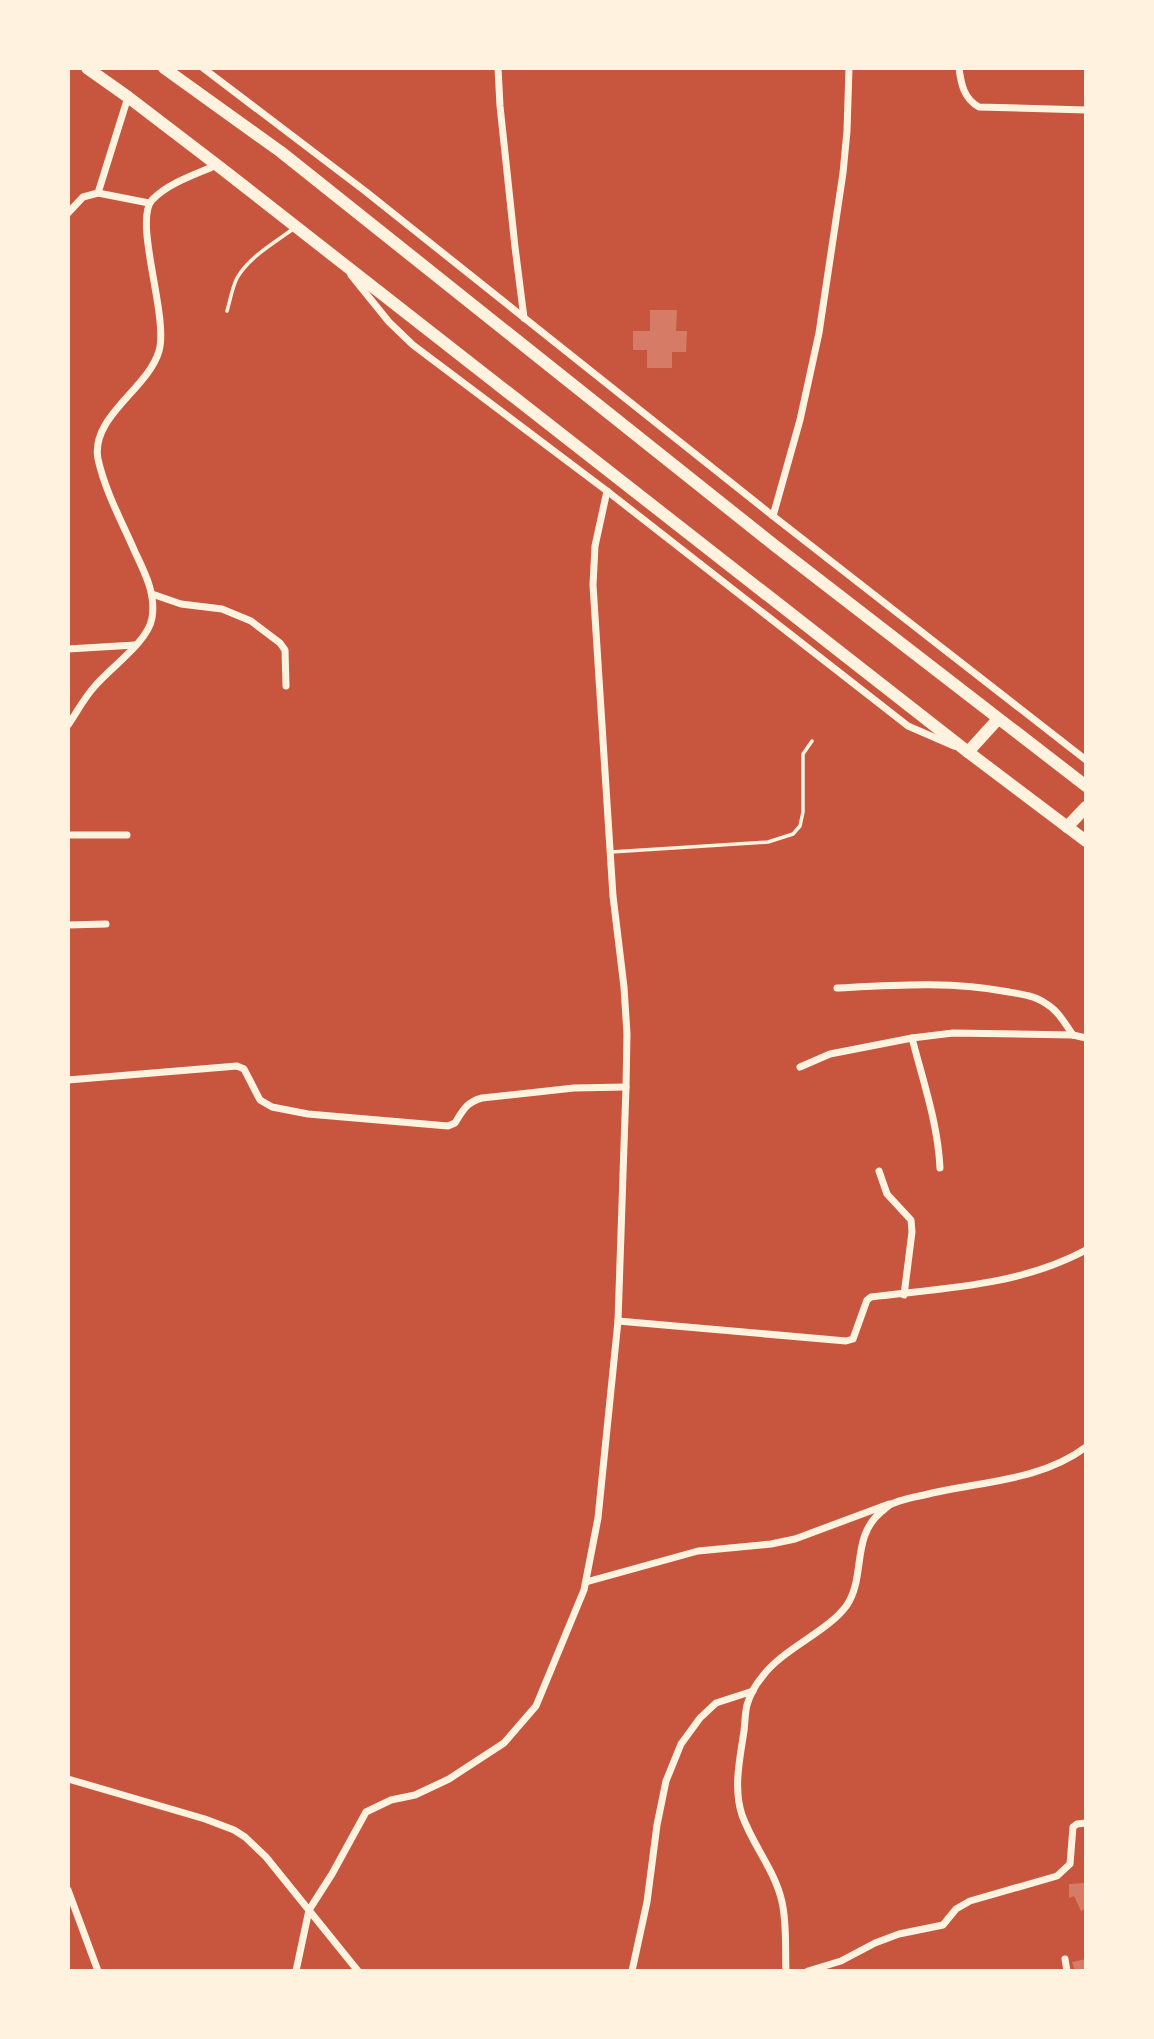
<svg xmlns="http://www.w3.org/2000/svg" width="1154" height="2039" viewBox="0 0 1154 2039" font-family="'Fira Sans Condensed',sans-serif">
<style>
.building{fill:#d67c66}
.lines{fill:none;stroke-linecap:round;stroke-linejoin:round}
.service{stroke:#fff3e0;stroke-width:3.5}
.minor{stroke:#fff3e0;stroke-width:7}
.trunk{stroke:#fff3e0;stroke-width:12}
</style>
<rect width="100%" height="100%" fill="#c8553d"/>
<g class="building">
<polygon points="650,310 677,310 676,331 687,331 686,352 672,352 672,368 647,368 647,350 633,350 633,331 650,331"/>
<polygon points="1084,1883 1086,1908 1081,1911 1074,1896 1069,1898 1069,1884"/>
<polygon points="1086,1959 1086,1971 1075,1971 1072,1962"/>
</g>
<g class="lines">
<g class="service">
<path d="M 227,311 C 230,301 232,288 237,278 C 249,257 274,243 293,229"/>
<polyline points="611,852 768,842 793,834 800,826 803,812 803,754 812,741"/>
</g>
<g class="minor">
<polyline points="203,68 365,191 773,516 1086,760"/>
<polyline points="498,68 500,106 515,247 524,318"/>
<path d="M 959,68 C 961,84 964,99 979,107 L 1086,110"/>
<polyline points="98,193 128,97"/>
<polyline points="68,213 83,197 98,193 149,203"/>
<polyline points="351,275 389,322 413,345 607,491 908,726 954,746"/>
<polyline points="773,516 800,420 819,333 843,173 847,131 849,68"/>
<polyline points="152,594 181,604 222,609 251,621 280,643 285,650 286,686"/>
<polyline points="68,649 135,645"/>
<path d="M 68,725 C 77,712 84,698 95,686 C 111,667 148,642 152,618 C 156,594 145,573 135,552 C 122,522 105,491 98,459 C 90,417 148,389 159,351 C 169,317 133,222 152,200 C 168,183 196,174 217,165"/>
<polyline points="68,835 127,835"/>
<polyline points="68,925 106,924"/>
<path d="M 837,988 C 895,985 952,981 1009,992 C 1021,994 1035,996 1045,1003 C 1058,1010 1065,1024 1073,1035"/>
<path d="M 912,1038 C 923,1081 938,1124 940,1168"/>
<polyline points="800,1067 830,1054 912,1038 953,1033 1073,1035 1086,1038"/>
<path d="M 68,1080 L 237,1066 L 244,1069 L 260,1100 L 272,1107 L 308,1114 L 448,1126 L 455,1123 C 463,1110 467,1102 482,1098 L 574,1088 L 626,1087"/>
<polyline points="879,1171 887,1194 911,1220 912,1232 904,1295"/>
<path d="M 618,1321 L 846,1341 L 853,1339 L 867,1300 L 871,1297 C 944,1288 1019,1286 1086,1250"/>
<polyline points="586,1582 698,1551 771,1544 795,1539 889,1504"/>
<polyline points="68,1779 205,1819 234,1830 245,1837 266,1857 358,1971"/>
<polyline points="68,1890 98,1971"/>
<polyline points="1065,1959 1067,1971"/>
<polyline points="296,1971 309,1910 332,1874 366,1812 391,1800 415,1795 449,1779 504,1743 536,1706 584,1590 598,1518 618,1321 626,1087 627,1034 624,987 613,896 593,585 595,546 607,491"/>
<polyline points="632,1971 647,1902 657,1825 666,1781 681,1744 700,1718 716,1703 753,1691"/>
<path d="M 786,1971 C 785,1948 787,1924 782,1902 C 775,1870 753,1846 742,1815 C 733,1788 740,1758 744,1731 C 745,1723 745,1713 747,1705 C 750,1695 756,1684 762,1677 C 782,1649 828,1632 847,1605 C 866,1576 851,1537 881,1512 C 885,1509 889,1504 894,1503 C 903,1499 914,1497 924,1495 C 979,1481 1039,1482 1086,1447"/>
<polyline points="808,1971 841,1961 875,1943 899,1934 943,1925 956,1909 970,1901 1057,1876 1070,1864 1073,1827 1077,1824 1086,1823"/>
</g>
<g class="trunk">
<polyline points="87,68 128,97 217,165 968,752 1086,841"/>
<polyline points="164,68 281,152 774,545 1086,786"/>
<polyline points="968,752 998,719"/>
<polyline points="1067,827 1086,807"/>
</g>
</g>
<rect width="1154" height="2039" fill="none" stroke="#fff3e0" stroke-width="140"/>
</svg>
